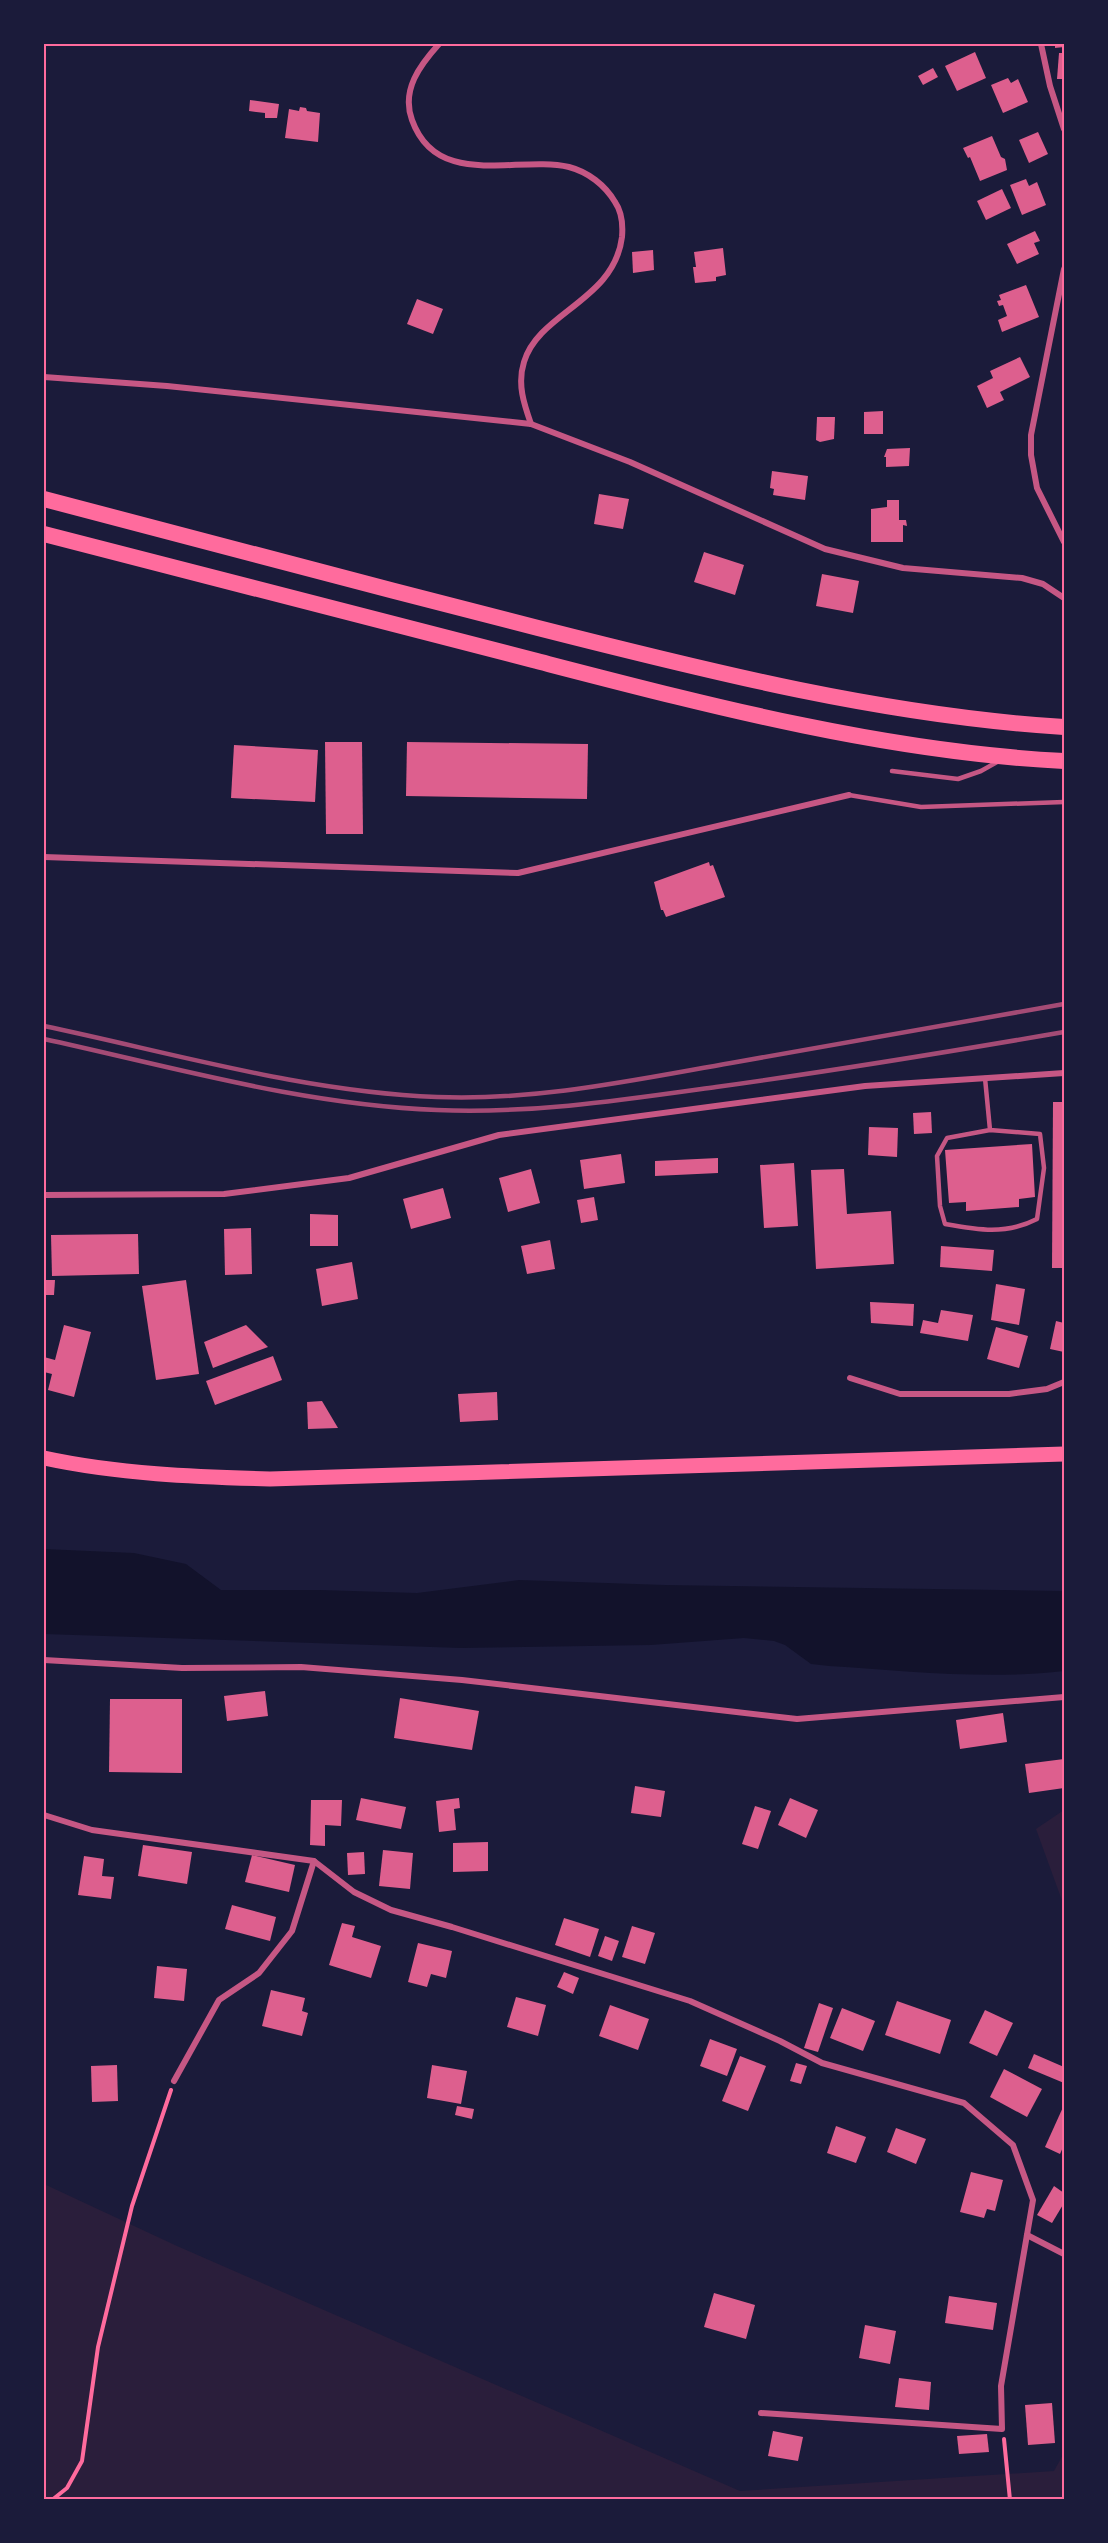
<svg xmlns="http://www.w3.org/2000/svg" width="1108" height="2543" viewBox="0 0 1108 2543" font-family="'Fira Sans Condensed',sans-serif">
<style>
.green{fill:#2a1e3b}
.water{fill:#12122b}
.building{fill:#dd5f8e}
.lines{fill:none;stroke-linecap:round;stroke-linejoin:round}
.path{stroke:#ff6b9d;stroke-width:4}
.service{stroke:#c65784;stroke-width:4.5}
.minor{stroke:#c65784;stroke-width:6}
.primary{stroke:#ff6b9d;stroke-width:15}
.motorway{stroke:#ff6b9d;stroke-width:16}
.rail{stroke:#a44b75;stroke-width:4.5}
.neatline{fill:none;stroke:#ff6b9d;stroke-width:2}
</style>
<rect width="100%" height="100%" fill="#1b1b3a"/>
<g class="green">
<polygon points="1064,1810 1064,1906 1036,1829"/>
<polygon points="44,2184 177,2246 740,2491 1054,2471 1064,2453 1064,2500 44,2500"/>
</g>
<path class="water" d="M 44,1549 L 134,1553 L 186,1564 L 221,1590 L 320,1590 L 417,1593 L 519,1580 L 665,1585 L 1064,1591 L 1064,1671 C 987,1680 906,1671 829,1666 L 811,1664 L 785,1645 L 774,1641 L 744,1638 L 651,1645 L 461,1648 L 44,1634 Z"/>
<g class="building">
<polygon points="1055,44 1064,44 1064,47 1055,48"/>
<polygon points="975,52 986,78 957,91 945,66"/>
<polygon points="1059,53 1064,53 1064,79 1057,79"/>
<polygon points="933,68 938,77 923,85 918,76"/>
<polygon points="1008,78 1011,83 1018,79 1028,102 1003,113 991,85"/>
<polygon points="250,100 279,104 277,118 265,118 265,113 249,111"/>
<polygon points="300,107 306,108 307,111 320,113 318,142 285,138 289,109 299,111"/>
<polygon points="1038,132 1048,154 1029,163 1019,140"/>
<polygon points="992,136 1001,157 1005,159 1007,170 980,181 970,157 968,158 963,148"/>
<polygon points="1026,179 1029,186 1037,182 1046,205 1022,215 1010,185"/>
<polygon points="1002,189 1011,208 986,220 977,201"/>
<polygon points="1035,231 1040,241 1034,243 1039,254 1017,264 1007,244"/>
<polygon points="723,248 726,275 716,277 716,281 695,283 693,267 696,267 694,252"/>
<polygon points="653,250 654,270 633,273 632,252"/>
<polygon points="1026,285 1039,317 1002,332 998,320 1007,316 1003,305 999,306 997,301 1001,300 999,295"/>
<polygon points="417,299 443,309 433,334 407,324"/>
<polygon points="1020,357 1030,377 1000,392 1004,400 987,408 977,386 993,378 990,371"/>
<polygon points="883,411 883,434 864,434 864,412"/>
<polygon points="817,417 835,417 834,439 820,442 816,440"/>
<polygon points="910,448 909,466 886,467 886,457 884,457 887,449"/>
<polygon points="772,471 808,476 805,500 773,495 774,489 770,488"/>
<polygon points="599,494 629,499 623,529 594,524"/>
<polygon points="887,500 899,500 899,520 906,520 907,526 903,525 903,542 871,542 871,509 887,507"/>
<polygon points="704,552 744,565 735,595 694,582"/>
<polygon points="822,574 859,581 853,613 816,606"/>
<polygon points="325,742 362,742 363,834 326,834"/>
<polygon points="407,742 588,744 587,799 406,796"/>
<polygon points="234,745 318,750 315,802 231,798"/>
<polygon points="709,862 710,866 713,865 725,897 666,917 663,910 661,910 654,882"/>
<polygon points="1053,1102 1064,1102 1064,1268 1052,1268"/>
<polygon points="931,1112 932,1133 914,1134 913,1113"/>
<polygon points="869,1127 898,1128 897,1157 868,1155"/>
<polygon points="1032,1144 1035,1197 1019,1199 1019,1207 966,1211 966,1202 949,1203 945,1150"/>
<polygon points="621,1154 625,1183 584,1189 580,1160"/>
<polygon points="718,1158 718,1173 655,1176 655,1161"/>
<polygon points="794,1163 798,1226 764,1228 760,1165"/>
<polygon points="531,1169 540,1203 508,1212 499,1178"/>
<polygon points="844,1169 847,1214 891,1211 894,1264 816,1269 811,1170"/>
<polygon points="443,1188 451,1218 411,1229 403,1199"/>
<polygon points="594,1197 598,1220 581,1223 577,1200"/>
<polygon points="310,1214 338,1215 338,1246 310,1246"/>
<polygon points="251,1228 252,1274 225,1275 224,1229"/>
<polygon points="138,1234 139,1274 52,1276 51,1235"/>
<polygon points="550,1240 555,1269 527,1274 521,1246"/>
<polygon points="941,1246 994,1250 992,1271 940,1267"/>
<polygon points="352,1262 358,1299 322,1306 316,1269"/>
<polygon points="44,1280 55,1280 54,1295 44,1295"/>
<polygon points="186,1280 199,1374 156,1380 142,1286"/>
<polygon points="996,1284 1025,1289 1019,1325 991,1320"/>
<polygon points="870,1302 914,1304 913,1326 871,1323"/>
<polygon points="941,1310 973,1315 968,1341 920,1333 923,1320 938,1323"/>
<polygon points="1056,1321 1064,1323 1064,1352 1050,1349"/>
<polygon points="64,1325 91,1332 74,1397 48,1390 52,1374 44,1372 44,1357 55,1360"/>
<polygon points="246,1325 268,1347 213,1368 204,1342"/>
<polygon points="996,1327 1028,1336 1019,1368 987,1359"/>
<polygon points="273,1356 282,1380 215,1405 206,1381"/>
<polygon points="497,1392 498,1420 460,1422 458,1394"/>
<polygon points="322,1401 338,1428 308,1429 307,1402"/>
<polygon points="265,1691 268,1716 227,1721 224,1696"/>
<polygon points="400,1698 479,1711 472,1750 394,1738"/>
<polygon points="110,1699 182,1699 182,1773 109,1772"/>
<polygon points="1003,1713 1007,1742 960,1749 956,1720"/>
<polygon points="1064,1759 1064,1788 1029,1793 1025,1764"/>
<polygon points="635,1786 665,1791 661,1817 631,1813"/>
<polygon points="361,1798 406,1807 401,1829 356,1820"/>
<polygon points="459,1798 460,1808 454,1809 456,1830 439,1832 436,1801"/>
<polygon points="790,1798 818,1810 806,1838 778,1825"/>
<polygon points="311,1800 342,1800 341,1826 325,1825 325,1846 310,1845"/>
<polygon points="755,1806 771,1811 758,1849 742,1844"/>
<polygon points="488,1842 488,1871 453,1872 453,1843"/>
<polygon points="143,1845 192,1852 187,1884 138,1876"/>
<polygon points="383,1850 413,1853 410,1889 379,1886"/>
<polygon points="364,1852 365,1874 348,1875 347,1853"/>
<polygon points="252,1855 295,1865 289,1892 245,1882"/>
<polygon points="84,1856 104,1859 102,1876 114,1877 111,1899 78,1895"/>
<polygon points="232,1905 276,1917 270,1941 225,1929"/>
<polygon points="564,1918 599,1929 590,1957 555,1945"/>
<polygon points="342,1923 355,1926 352,1937 381,1946 371,1978 329,1965"/>
<polygon points="632,1926 655,1933 645,1964 622,1957"/>
<polygon points="605,1936 619,1941 612,1961 598,1956"/>
<polygon points="418,1943 452,1951 446,1978 431,1974 427,1987 408,1982"/>
<polygon points="157,1966 187,1969 184,2001 154,1998"/>
<polygon points="564,1972 579,1978 573,1994 557,1987"/>
<polygon points="271,1990 305,1998 302,2011 308,2013 302,2036 262,2026"/>
<polygon points="516,1997 546,2005 538,2036 507,2027"/>
<polygon points="897,2001 951,2020 940,2054 885,2035"/>
<polygon points="819,2003 833,2008 818,2052 804,2048"/>
<polygon points="610,2005 649,2019 638,2050 599,2036"/>
<polygon points="842,2008 875,2021 863,2051 830,2038"/>
<polygon points="985,2010 1013,2023 997,2056 969,2043"/>
<polygon points="710,2039 737,2049 727,2076 700,2066"/>
<polygon points="1034,2054 1064,2067 1064,2083 1028,2068"/>
<polygon points="740,2056 766,2066 748,2111 722,2101"/>
<polygon points="796,2063 807,2066 801,2084 790,2081"/>
<polygon points="117,2065 118,2101 92,2102 91,2066"/>
<polygon points="432,2065 467,2071 461,2104 427,2098"/>
<polygon points="1004,2069 1042,2089 1027,2117 990,2097"/>
<polygon points="1064,2105 1064,2145 1060,2154 1045,2147"/>
<polygon points="457,2106 474,2109 472,2119 455,2115"/>
<polygon points="836,2126 866,2137 856,2163 827,2153"/>
<polygon points="896,2128 926,2139 916,2164 887,2152"/>
<polygon points="971,2172 1003,2180 995,2211 987,2209 984,2218 960,2212"/>
<polygon points="1054,2186 1064,2193 1064,2203 1052,2223 1037,2215"/>
<polygon points="714,2293 755,2305 746,2339 704,2327"/>
<polygon points="949,2296 997,2303 993,2330 945,2323"/>
<polygon points="865,2325 896,2331 890,2364 859,2358"/>
<polygon points="899,2378 931,2382 929,2410 895,2407"/>
<polygon points="1052,2403 1055,2443 1028,2445 1025,2405"/>
<polygon points="773,2431 803,2437 798,2461 768,2456"/>
<polygon points="987,2434 989,2452 959,2454 957,2436"/>
</g>
<g class="lines">
<g class="path">
<polyline points="1004,2439 1010,2500"/>
<polyline points="52,2500 67,2488 82,2461 98,2347 132,2206 171,2090"/>
</g>
<g class="service">
<polyline points="892,771 958,779 981,771 997,762"/>
<polyline points="849,795 921,807 1064,802"/>
<path d="M 985,1078 L 990,1130 L 1040,1134 L 1044,1168 L 1037,1219 C 1006,1235 978,1230 945,1224 L 940,1206 L 937,1156 L 947,1138 L 990,1130"/>
</g>
<g class="minor">
<path d="M 439,44 C 420,65 401,90 412,120 C 437,190 517,155 569,167 C 588,172 605,185 615,202 C 622,212 623,225 622,237 C 614,301 539,312 524,362 C 517,384 524,404 531,424"/>
<polyline points="1041,44 1050,86 1064,129"/>
<polyline points="1064,269 1031,435 1031,455 1037,488 1064,542"/>
<polyline points="44,377 167,386 531,424 630,462 825,549 903,568 1022,578 1043,584 1064,598"/>
<polyline points="44,857 518,873 849,795"/>
<polyline points="44,1195 224,1194 349,1178 499,1135 865,1086 1064,1073"/>
<polyline points="850,1378 900,1394 1009,1394 1047,1389 1064,1382"/>
<polyline points="44,1660 182,1668 301,1667 462,1680 797,1719 1064,1697"/>
<polyline points="44,1815 92,1830 314,1861 354,1892 391,1910 452,1927 690,2001 780,2041 822,2063 964,2103 1013,2145 1033,2200 1001,2386 1002,2429 761,2413"/>
<polyline points="174,2081 219,2000 259,1973 292,1931 314,1861"/>
<polyline points="1027,2235 1064,2254"/>
</g>
<path class="primary" d="M 44,1458 C 118,1474 195,1477 270,1479 L 1064,1454"/>
<g class="motorway">
<path d="M 44,499 C 208,542 373,586 538,628 C 711,672 886,716 1064,727"/>
<path d="M 44,534 C 207,576 370,618 533,660 C 707,705 884,752 1064,761"/>
</g>
<g class="rail">
<path d="M 44,1026 C 173,1053 304,1092 437,1097 C 537,1101 634,1080 731,1063 C 842,1043 953,1023 1064,1004"/>
<path d="M 44,1039 C 173,1067 303,1105 437,1110 C 531,1114 623,1100 716,1087 C 832,1071 948,1052 1064,1032"/>
</g>
</g>
<rect width="1108" height="2543" fill="none" stroke="#1b1b3a" stroke-width="90"/>
<rect x="45" y="45" width="1018" height="2453" class="neatline"/>
</svg>
